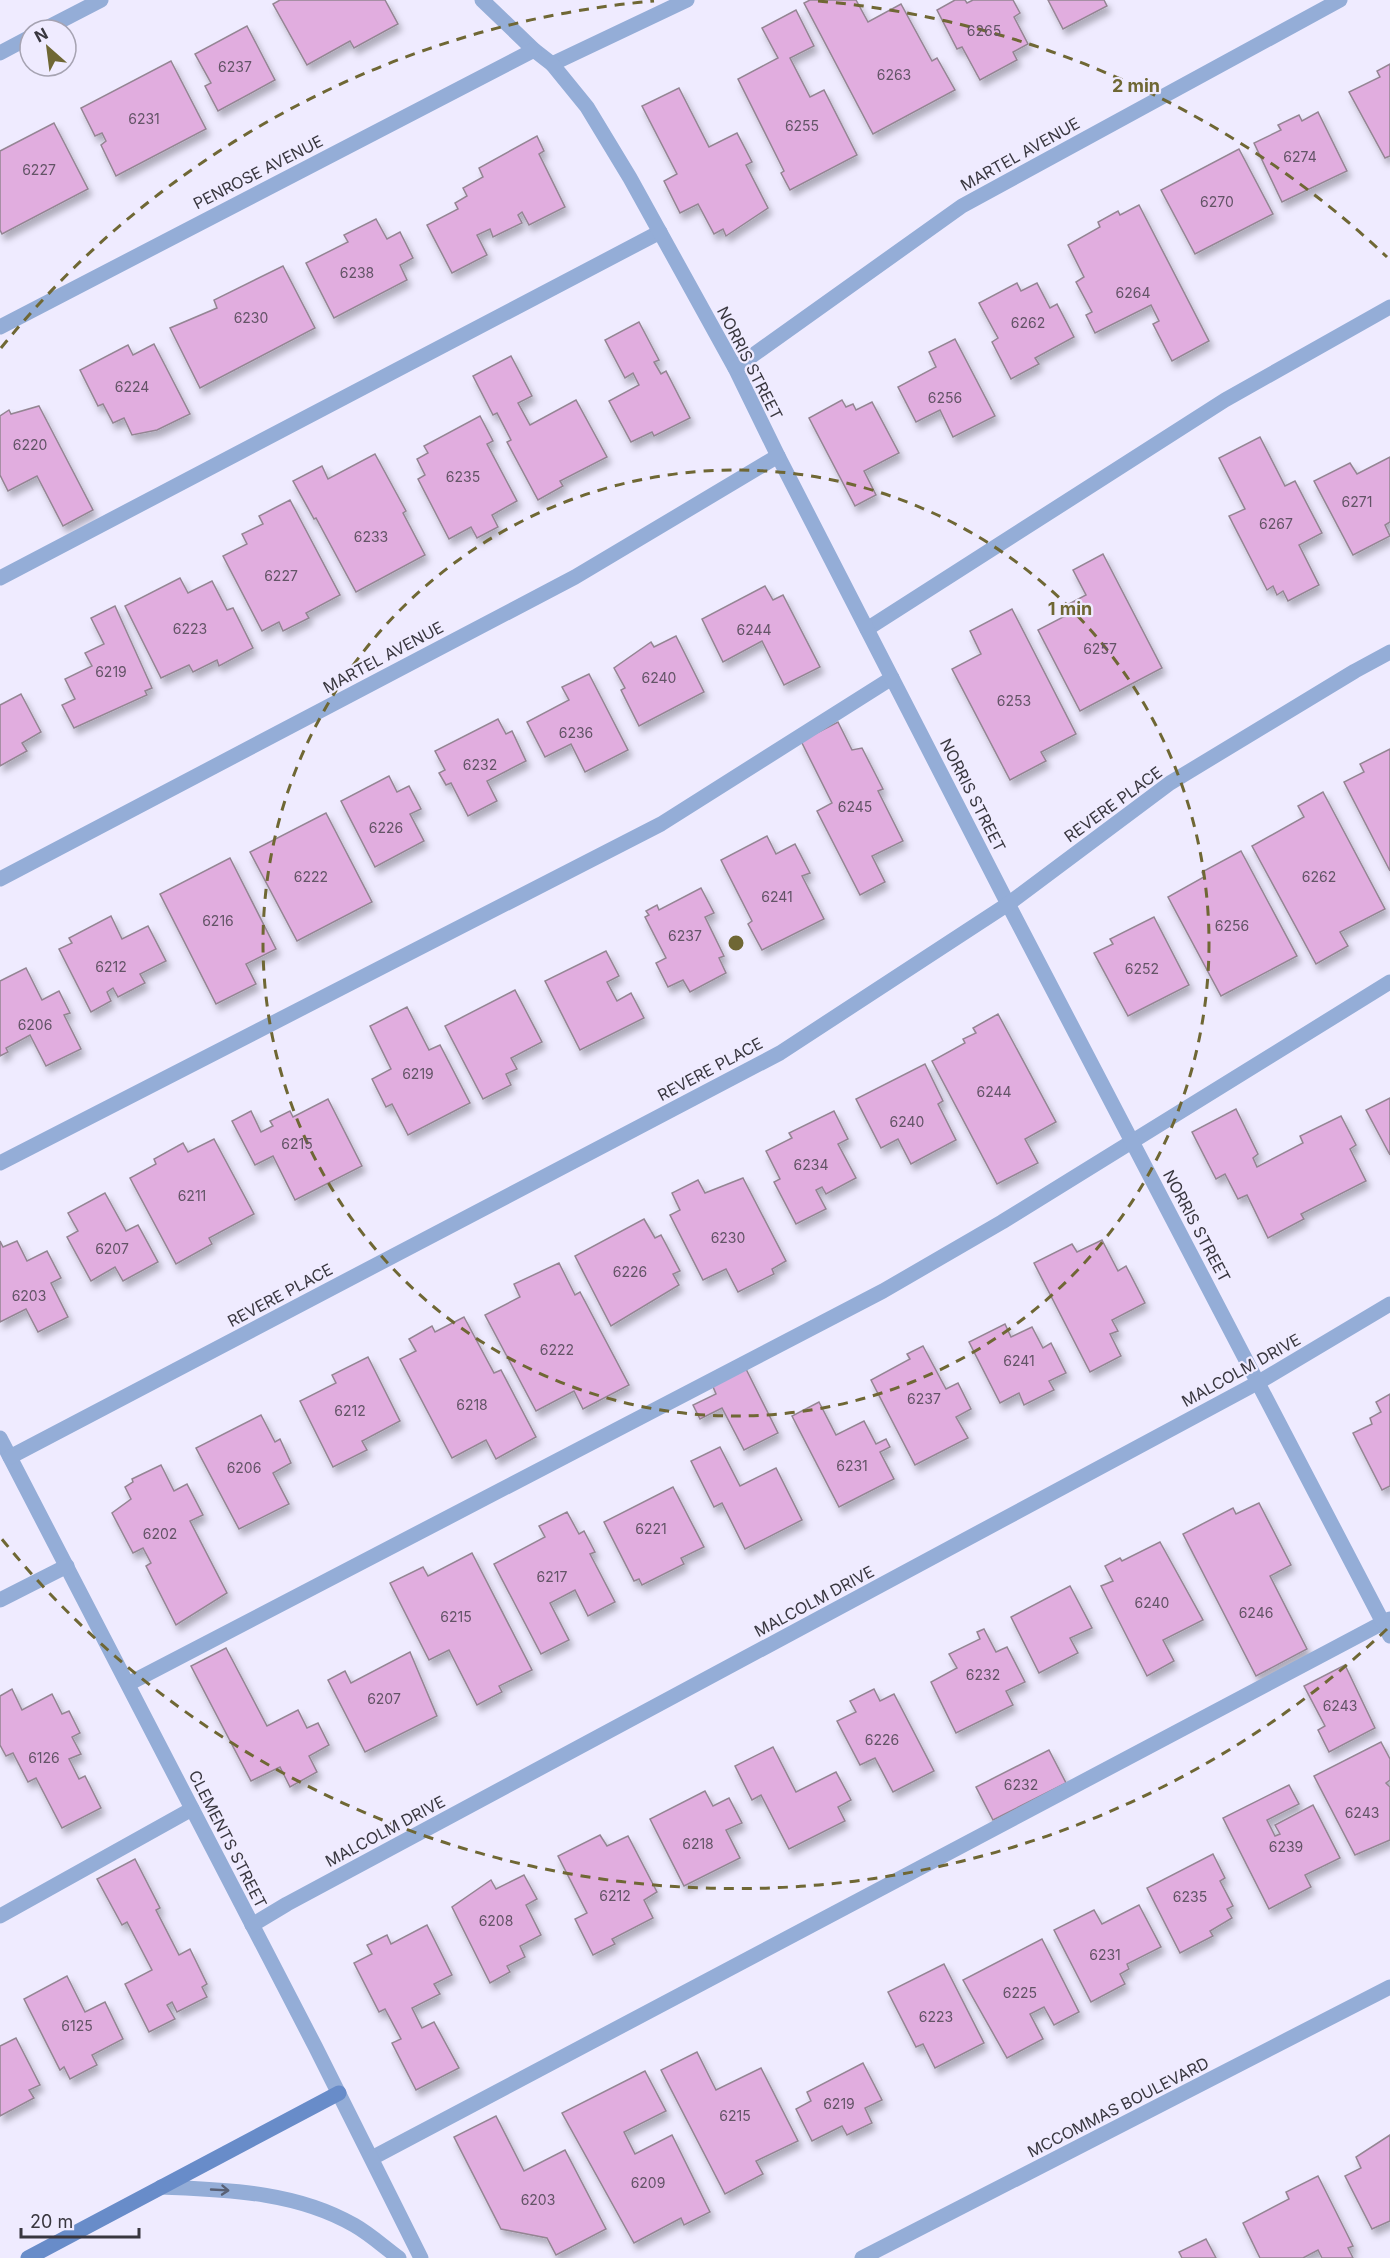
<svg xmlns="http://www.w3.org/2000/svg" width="1390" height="2258" viewBox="0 0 1390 2258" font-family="Inter,sans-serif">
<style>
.building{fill:#e1addf;stroke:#948593;stroke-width:1.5;filter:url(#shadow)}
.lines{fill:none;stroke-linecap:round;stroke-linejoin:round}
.lane{stroke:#94add7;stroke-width:15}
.street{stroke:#94add7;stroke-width:15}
.secondary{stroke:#688cc9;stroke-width:15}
.oneway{stroke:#596074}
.ring{fill:none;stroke:#6f6734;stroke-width:3;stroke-dasharray:10 8}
.labels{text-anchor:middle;stroke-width:4.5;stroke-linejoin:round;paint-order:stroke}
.number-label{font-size:14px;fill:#635467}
.street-label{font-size:16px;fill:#39373f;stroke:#efebff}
.centre{fill:#6f6734;stroke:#efebff;stroke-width:3}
.ring-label{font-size:18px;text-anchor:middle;font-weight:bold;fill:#6f6734;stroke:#efebff;stroke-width:4.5;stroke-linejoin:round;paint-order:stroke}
</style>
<defs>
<filter id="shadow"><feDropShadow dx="3.5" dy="6" stdDeviation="3" flood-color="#0004"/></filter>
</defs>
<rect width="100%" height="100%" fill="#efebff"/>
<g class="building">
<polygon points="280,0 385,0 398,24 354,48 350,41 307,65 273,4"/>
<polygon points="810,0 856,0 868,22 901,4 932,61 937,58 955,90 873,134 804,3"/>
<polygon points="955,0 965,0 967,3 973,0 1013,0 1020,13 1014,17 1028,44 1013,52 1017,60 980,80 962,47 957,49 937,10"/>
<polygon points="1048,0 1104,0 1107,6 1063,29"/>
<polygon points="796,10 814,46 790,58 810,97 824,90 857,155 790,190 781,173 784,171 738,79 778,58 762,28"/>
<polygon points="247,26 275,80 218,111 205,86 211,83 195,54"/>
<polygon points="171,61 206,129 116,176 101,145 106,141 102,133 95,136 81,108"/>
<polygon points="1390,64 1390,156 1385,158 1349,92 1380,77 1377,71"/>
<polygon points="679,88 709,147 737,133 752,162 746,165 768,208 726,236 723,229 714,234 698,204 680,213 664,181 677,174 642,106"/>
<polygon points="1318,112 1347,171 1282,202 1254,143 1281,130 1278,125 1299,115 1302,121"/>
<polygon points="54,123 88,189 2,234 0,230 0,151"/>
<polygon points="537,136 544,151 539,154 565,207 529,225 522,212 518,215 522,223 493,237 490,229 477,235 487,255 452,273 427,225 458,209 455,203 467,196 463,188 483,177 479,168"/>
<polygon points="1239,149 1273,214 1195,254 1161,190"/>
<polygon points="1139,205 1209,341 1172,361 1153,324 1159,321 1151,305 1095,333 1086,315 1092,312 1076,282 1084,277 1068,245 1100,227 1098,222 1118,211 1120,215"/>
<polygon points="376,219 387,239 400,232 413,258 400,265 407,280 334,318 306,263 348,242 344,235"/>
<polygon points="283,266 315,328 200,388 170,328 217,308 214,300"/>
<polygon points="1017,283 1021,291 1037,283 1050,308 1057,304 1074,337 1035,358 1039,364 1011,379 992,342 998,338 979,303"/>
<polygon points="639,322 659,360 654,362 661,374 666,371 690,418 654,436 652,432 631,442 609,401 639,385 633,373 625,378 605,340"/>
<polygon points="955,339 995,416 953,437 940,410 916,422 898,387 936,367 929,352"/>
<polygon points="154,344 190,414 157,430 132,435 124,418 113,423 103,404 98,406 80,370 128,345 133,355"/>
<polygon points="511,356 532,396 518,403 530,425 576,400 607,457 560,481 563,486 538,500 507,442 511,440 497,413 493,415 473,376"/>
<polygon points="842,400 846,407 853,404 856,410 872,402 899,453 864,471 876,495 855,506 809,418"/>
<polygon points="39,406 93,510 63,526 37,476 8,491 0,475 0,416 9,410 11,414"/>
<polygon points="480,416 493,441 487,444 517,501 492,515 498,527 477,538 471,527 449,539 418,479 425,475 417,459 428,453 424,446"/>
<polygon points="1260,437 1285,486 1295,481 1322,533 1299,545 1319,585 1288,601 1283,591 1277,595 1273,586 1267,590 1229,516 1245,509 1219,458"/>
<polygon points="375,454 406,511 403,513 425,555 356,592 316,518 314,519 293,481 322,466 328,479"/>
<polygon points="1390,457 1390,522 1385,525 1390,536 1353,555 1314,481 1350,463 1357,474"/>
<polygon points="290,500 340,595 306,613 309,618 283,631 279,622 262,631 223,556 247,544 242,534 263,524 259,516"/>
<polygon points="1103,554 1162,668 1080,711 1038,630 1069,614 1065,606 1086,595 1073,570"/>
<polygon points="180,578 188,593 212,581 227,610 233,608 253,648 219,666 217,660 193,672 189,665 161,678 125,606"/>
<polygon points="765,586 773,600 783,595 820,667 784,685 762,641 723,662 702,619"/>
<polygon points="115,606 152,688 145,691 147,695 74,728 62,705 75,699 65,679 92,666 85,653 104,644 91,618"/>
<polygon points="1012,609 1076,734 1041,752 1046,761 1010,780 952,669 981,654 970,631"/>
<polygon points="676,636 704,692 639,726 621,690 625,688 614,668 651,642 654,647"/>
<polygon points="589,674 628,750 585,772 571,744 545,757 527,722 569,700 562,687"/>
<polygon points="21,694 41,732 22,743 27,751 0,766 0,705"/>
<polygon points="498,719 506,734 512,731 526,761 487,781 497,801 468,816 451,783 446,785 439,773 445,770 435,751"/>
<polygon points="838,722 852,750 862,748 883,789 878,791 903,841 872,856 885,882 860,895 817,811 832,803 801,741"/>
<polygon points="1390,749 1390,871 1344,782 1364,772 1360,764"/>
<polygon points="389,776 397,792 409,786 421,809 410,814 424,841 375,867 341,801"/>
<polygon points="1323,792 1385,909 1340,932 1348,946 1316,964 1252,846 1304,817 1298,806"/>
<polygon points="326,813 372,902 297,941 250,852"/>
<polygon points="767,836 776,854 795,844 810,873 802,876 824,919 762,950 748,924 752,921 721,860"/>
<polygon points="1241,851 1297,956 1221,996 1168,897 1204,877 1202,872"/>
<polygon points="230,858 276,949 246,964 256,984 216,1004 160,894"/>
<polygon points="701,888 714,913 705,917 724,956 719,958 726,973 690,992 683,980 668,987 656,963 666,958 645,917 649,915 646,911 657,905 659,910"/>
<polygon points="111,916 122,939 148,926 166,961 140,974 145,983 118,997 113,988 107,992 111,1001 91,1012 59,949 72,943 69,938"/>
<polygon points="1154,917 1189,985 1128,1016 1094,953 1113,944 1110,939"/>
<polygon points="606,951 619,976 607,982 617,1001 631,993 644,1018 580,1050 545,981"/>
<polygon points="26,968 42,1000 59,991 70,1013 64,1015 81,1049 46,1066 30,1035 6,1048 8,1052 0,1056 0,981"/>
<polygon points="515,990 542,1042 511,1058 517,1069 506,1074 511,1085 483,1099 445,1026"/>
<polygon points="407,1007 429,1050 440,1045 470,1103 408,1135 392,1104 386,1107 372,1079 391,1069 370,1026"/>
<polygon points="998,1014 1056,1122 1025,1139 1038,1163 997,1184 932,1061 965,1043 963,1039 976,1033 973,1028"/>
<polygon points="925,1064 943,1101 938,1104 956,1140 911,1164 898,1139 881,1148 856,1099"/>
<polygon points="1390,1098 1390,1155 1366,1110"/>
<polygon points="328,1099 362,1166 295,1200 273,1156 255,1165 232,1121 251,1111 261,1132 273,1126 270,1121 290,1111 293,1117"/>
<polygon points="1236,1109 1258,1154 1253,1158 1257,1167 1303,1143 1300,1136 1341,1116 1356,1145 1350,1149 1366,1181 1301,1214 1304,1219 1268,1238 1247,1195 1238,1199 1225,1174 1216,1179 1192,1132"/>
<polygon points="834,1111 848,1139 838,1144 856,1178 826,1194 822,1187 816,1190 826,1209 796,1224 774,1182 780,1179 766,1151 792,1138 789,1133"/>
<polygon points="214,1139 254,1214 209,1238 212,1244 176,1264 130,1178 156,1164 154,1159 183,1143 188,1152"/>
<polygon points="743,1178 786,1261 772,1269 774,1274 738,1292 726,1269 703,1280 670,1215 680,1210 672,1193 698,1180 705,1193"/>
<polygon points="105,1193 126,1231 138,1225 158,1262 123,1281 115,1267 91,1281 67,1237 78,1231 68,1213"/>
<polygon points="644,1219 655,1238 661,1235 680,1271 673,1274 679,1285 611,1326 575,1256"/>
<polygon points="1102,1240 1118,1271 1126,1266 1145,1303 1112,1320 1118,1331 1110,1334 1121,1356 1090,1372 1034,1263 1072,1244 1077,1252"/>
<polygon points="0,1241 3,1247 17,1241 27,1261 47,1251 61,1278 51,1283 68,1317 38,1332 26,1309 0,1322"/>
<polygon points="559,1263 575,1295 580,1292 629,1385 583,1409 574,1391 536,1411 485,1315 520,1297 514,1284"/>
<polygon points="464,1317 494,1373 501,1370 536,1437 496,1459 486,1440 452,1458 400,1359 416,1351 409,1339 432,1326 435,1332"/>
<polygon points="1005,1324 1011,1337 1032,1327 1043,1348 1051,1343 1066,1373 1049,1381 1054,1390 1024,1405 1019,1393 1000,1403 969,1342"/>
<polygon points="923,1346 946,1389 958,1383 971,1409 956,1417 968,1438 915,1465 871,1380 910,1359 907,1354"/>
<polygon points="368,1357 400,1421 362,1441 367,1450 333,1467 300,1401 336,1383 332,1375"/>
<polygon points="744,1365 778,1433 744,1450 722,1408 700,1419 693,1405 716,1394 711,1382"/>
<polygon points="1390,1394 1390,1486 1382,1490 1353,1433 1372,1424 1370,1418 1381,1412 1376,1402"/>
<polygon points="819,1402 836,1435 864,1421 876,1444 886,1439 890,1447 880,1452 894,1479 839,1507 792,1416"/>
<polygon points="261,1415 275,1442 280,1439 291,1463 273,1473 289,1504 239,1529 196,1448"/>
<polygon points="720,1447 740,1486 776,1468 802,1520 745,1549 722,1503 714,1507 691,1461"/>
<polygon points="161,1465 174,1491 187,1484 203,1515 190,1521 227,1593 176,1625 146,1566 151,1563 143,1548 133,1553 112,1513 131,1499 125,1487 133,1482 132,1479"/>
<polygon points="673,1487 704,1547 681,1558 684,1564 642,1585 639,1579 634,1581 604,1522"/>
<polygon points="1259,1503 1291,1565 1270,1576 1307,1649 1256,1676 1183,1534 1233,1508 1236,1514"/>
<polygon points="567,1512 579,1534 584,1531 595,1552 590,1554 615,1602 588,1616 575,1590 550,1603 569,1640 541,1654 494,1564 545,1537 539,1526"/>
<polygon points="1160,1542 1203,1620 1163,1640 1174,1661 1147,1676 1101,1586 1113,1581 1105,1566 1120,1558 1122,1561"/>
<polygon points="472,1553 532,1670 499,1686 502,1692 477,1705 449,1650 429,1660 390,1583 423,1567 428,1576"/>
<polygon points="1070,1586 1092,1628 1070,1638 1078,1653 1039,1673 1011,1617"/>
<polygon points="984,1629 996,1652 1007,1647 1025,1682 1006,1691 1013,1705 956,1733 931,1682 957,1668 949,1654 980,1639 977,1632"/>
<polygon points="226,1648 267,1726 298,1710 307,1728 318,1723 329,1745 309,1756 317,1772 290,1787 280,1767 251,1781 191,1666"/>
<polygon points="410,1652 437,1716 365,1752 328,1680 345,1671 351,1683"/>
<polygon points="1345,1665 1375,1728 1329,1752 1318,1730 1325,1726 1304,1686"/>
<polygon points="12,1689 22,1710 52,1694 62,1714 69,1711 80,1733 72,1737 81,1754 69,1759 79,1779 85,1776 101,1808 62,1828 36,1778 28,1782 13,1753 6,1756 0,1745 0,1696"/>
<polygon points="874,1689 880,1701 894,1694 934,1771 893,1792 875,1758 860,1765 837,1721 856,1712 850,1701"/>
<polygon points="1381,1742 1390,1759 1390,1780 1386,1783 1390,1787 1390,1840 1355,1855 1314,1776"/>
<polygon points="773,1747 796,1792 836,1772 851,1800 838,1807 845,1821 789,1849 761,1795 752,1800 735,1766"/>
<polygon points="1049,1750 1066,1783 993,1820 976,1787"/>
<polygon points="1289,1785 1299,1804 1267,1820 1275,1836 1280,1834 1275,1825 1313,1805 1340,1858 1305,1875 1311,1887 1269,1909 1223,1818"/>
<polygon points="705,1791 713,1806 729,1798 742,1823 726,1830 740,1858 684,1886 650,1819"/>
<polygon points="600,1835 607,1846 628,1836 657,1892 644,1900 653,1918 612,1939 615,1944 593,1955 575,1919 587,1913 558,1856"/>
<polygon points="1213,1854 1225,1878 1220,1881 1233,1906 1227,1909 1232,1918 1210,1931 1213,1936 1180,1953 1147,1888"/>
<polygon points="135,1859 160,1908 156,1910 179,1955 190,1949 207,1984 202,1987 207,1997 177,2012 172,2002 167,2005 175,2019 149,2032 125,1984 152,1970 127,1922 122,1925 97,1879"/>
<polygon points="524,1875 537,1899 526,1905 541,1935 520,1946 525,1957 507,1966 510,1972 490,1983 452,1907 491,1880 496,1889"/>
<polygon points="1139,1905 1161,1947 1127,1964 1129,1969 1120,1974 1125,1984 1091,2002 1054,1930 1094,1910 1102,1924"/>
<polygon points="427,1925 452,1975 434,1984 440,1994 412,2008 422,2028 434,2022 459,2068 416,2090 392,2043 401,2039 385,2009 379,2012 354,1963 372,1954 367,1945 387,1935 391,1944"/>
<polygon points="1042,1939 1079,2012 1054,2025 1044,2007 1030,2014 1043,2039 1007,2058 963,1980"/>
<polygon points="944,1964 984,2043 935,2068 923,2044 916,2047 888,1992"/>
<polygon points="67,1976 85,2012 105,2002 123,2039 92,2055 97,2065 70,2079 64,2067 60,2070 24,1999"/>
<polygon points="16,2038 40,2085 29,2090 34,2098 0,2116 0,2046"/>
<polygon points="697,2052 716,2090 761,2068 798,2141 756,2161 763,2174 725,2194 661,2070"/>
<polygon points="863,2063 882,2100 865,2108 872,2123 847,2135 842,2126 812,2141 796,2109 811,2101 807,2092"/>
<polygon points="645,2071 666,2111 624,2132 635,2154 672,2135 710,2212 684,2225 681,2218 634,2243 562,2113"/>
<polygon points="496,2116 524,2171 565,2150 606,2229 556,2255 547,2238 501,2229 454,2137"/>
<polygon points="1390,2135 1390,2221 1372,2229 1345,2176 1361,2168 1356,2157"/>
<polygon points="1318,2176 1353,2246 1348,2248 1353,2258 1322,2258 1318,2250 1303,2258 1260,2258 1243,2223 1289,2199 1286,2192"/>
<polygon points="1206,2239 1216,2258 1182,2258 1179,2252"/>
</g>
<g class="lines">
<g class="lane">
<polyline points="43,30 101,0"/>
<polyline points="0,53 30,37"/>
<polyline points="552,64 687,0"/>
<polyline points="0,578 660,232"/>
<polyline points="867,629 1225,400 1390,307"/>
<polyline points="0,1163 661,824 892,678"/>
<polyline points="128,1684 883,1291 1002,1222 1390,982"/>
<polyline points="0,1916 192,1809"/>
<polyline points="372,2158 1390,1619"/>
</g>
<g class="street">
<polyline points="482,0 534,50 552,64 587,107 630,178 735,368 778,456 1008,904 1390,1636"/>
<polyline points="0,327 534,50"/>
<polyline points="735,368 962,206 1340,0"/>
<polyline points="0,879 575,577 778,456"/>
<polyline points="0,1438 316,2048 421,2258"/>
<polyline points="10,1457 780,1053 1008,904 1170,783 1355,671 1390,652"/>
<polyline points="0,1600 67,1566"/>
<polyline points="252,1925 287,1904 1259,1382 1390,1304"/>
<path d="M 161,2187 C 227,2190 295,2191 354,2225 C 370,2234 384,2247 399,2258"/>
<polyline points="862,2258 1390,1987"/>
</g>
<polyline class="secondary" points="28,2258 339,2093"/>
</g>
<defs><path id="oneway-shaft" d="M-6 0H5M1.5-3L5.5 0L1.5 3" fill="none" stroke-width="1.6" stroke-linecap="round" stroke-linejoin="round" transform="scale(1.5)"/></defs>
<use class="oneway" href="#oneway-shaft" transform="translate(220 2190) rotate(3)"/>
<g class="ring">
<circle cx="736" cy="943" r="473"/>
<path d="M1387 1629A946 946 0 0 1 1 1538M1 348A946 946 0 0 1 654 1M818 1A946 946 0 0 1 1387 257"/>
</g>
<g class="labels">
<g class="number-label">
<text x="984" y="36">6265</text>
<text x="235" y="72">6237</text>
<text x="894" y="80">6263</text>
<text x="144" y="124">6231</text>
<text x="802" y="131">6255</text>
<text x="1300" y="162">6274</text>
<text x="39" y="175">6227</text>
<text x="1217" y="207">6270</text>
<text x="357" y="278">6238</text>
<text x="1133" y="298">6264</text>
<text x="251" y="323">6230</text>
<text x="1028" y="328">6262</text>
<text x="132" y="392">6224</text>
<text x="945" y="403">6256</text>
<text x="30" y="450">6220</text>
<text x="463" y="482">6235</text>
<text x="1357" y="507">6271</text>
<text x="1276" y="529">6267</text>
<text x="371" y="542">6233</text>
<text x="281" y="581">6227</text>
<text x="190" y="634">6223</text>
<text x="754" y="635">6244</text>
<text x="1100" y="654">6257</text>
<text x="111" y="677">6219</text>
<text x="659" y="683">6240</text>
<text x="1014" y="706">6253</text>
<text x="576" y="738">6236</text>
<text x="480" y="770">6232</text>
<text x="855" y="812">6245</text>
<text x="386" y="833">6226</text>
<text x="311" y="882">6222</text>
<text x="1319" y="882">6262</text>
<text x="777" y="902">6241</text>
<text x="218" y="926">6216</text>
<text x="1232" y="931">6256</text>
<text x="685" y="941">6237</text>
<text x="111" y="972">6212</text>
<text x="1142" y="974">6252</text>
<text x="35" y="1030">6206</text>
<text x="418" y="1079">6219</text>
<text x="994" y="1097">6244</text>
<text x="907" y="1127">6240</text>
<text x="297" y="1149">6215</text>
<text x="811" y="1170">6234</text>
<text x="192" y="1201">6211</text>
<text x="728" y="1243">6230</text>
<text x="112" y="1254">6207</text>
<text x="630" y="1277">6226</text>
<text x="29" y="1301">6203</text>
<text x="557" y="1355">6222</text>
<text x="1019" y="1366">6241</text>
<text x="924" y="1404">6237</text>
<text x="472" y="1410">6218</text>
<text x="350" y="1416">6212</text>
<text x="852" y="1471">6231</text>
<text x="244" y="1473">6206</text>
<text x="651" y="1534">6221</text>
<text x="160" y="1539">6202</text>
<text x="552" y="1582">6217</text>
<text x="1152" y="1608">6240</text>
<text x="1256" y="1618">6246</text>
<text x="456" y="1622">6215</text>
<text x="983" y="1680">6232</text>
<text x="384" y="1704">6207</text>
<text x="1340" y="1711">6243</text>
<text x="882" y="1745">6226</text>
<text x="44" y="1763">6126</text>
<text x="1021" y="1790">6232</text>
<text x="1362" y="1818">6243</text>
<text x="698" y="1849">6218</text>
<text x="1286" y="1852">6239</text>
<text x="615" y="1901">6212</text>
<text x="1190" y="1902">6235</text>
<text x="496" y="1926">6208</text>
<text x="1105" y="1960">6231</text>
<text x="1020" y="1998">6225</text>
<text x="936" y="2022">6223</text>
<text x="77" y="2031">6125</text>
<text x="839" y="2109">6219</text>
<text x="735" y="2121">6215</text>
<text x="648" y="2188">6209</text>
<text x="538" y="2205">6203</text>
</g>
<g class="street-label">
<text transform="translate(1020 154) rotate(-29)" y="6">MARTEL AVENUE</text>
<text transform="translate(258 172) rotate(-27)" y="6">PENROSE AVENUE</text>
<text transform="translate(750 363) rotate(63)" y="6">NORRIS STREET</text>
<text transform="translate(383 657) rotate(-28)" y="6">MARTEL AVENUE</text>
<text transform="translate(973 795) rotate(63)" y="6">NORRIS STREET</text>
<text transform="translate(1113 804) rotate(-36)" y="6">REVERE PLACE</text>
<text transform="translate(710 1069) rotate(-28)" y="6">REVERE PLACE</text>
<text transform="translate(1197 1226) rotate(62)" y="6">NORRIS STREET</text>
<text transform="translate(280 1295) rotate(-28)" y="6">REVERE PLACE</text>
<text transform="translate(1241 1370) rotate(-29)" y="6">MALCOLM DRIVE</text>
<text transform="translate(814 1601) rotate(-28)" y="6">MALCOLM DRIVE</text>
<text transform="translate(385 1831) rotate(-28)" y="6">MALCOLM DRIVE</text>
<text transform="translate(228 1839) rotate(63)" y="6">CLEMENTS STREET</text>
<text transform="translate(1118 2107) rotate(-27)" y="6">MCCOMMAS BOULEVARD</text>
</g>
</g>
<circle cx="736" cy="943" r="9" class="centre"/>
<g class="ring-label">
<text x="1136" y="92">2 min</text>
<text x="1070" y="615">1 min</text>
</g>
<g transform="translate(48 48) rotate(332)"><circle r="28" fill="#efebff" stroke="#a6a3b2" stroke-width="1.5"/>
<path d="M0-4.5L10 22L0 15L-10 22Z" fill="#6f6734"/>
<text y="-9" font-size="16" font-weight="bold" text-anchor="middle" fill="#39373f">N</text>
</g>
<path d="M21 2228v9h118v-9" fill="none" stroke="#39373f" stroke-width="3"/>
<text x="30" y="2228" font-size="18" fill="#39373f" stroke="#efebff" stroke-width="4.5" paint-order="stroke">20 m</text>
</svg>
